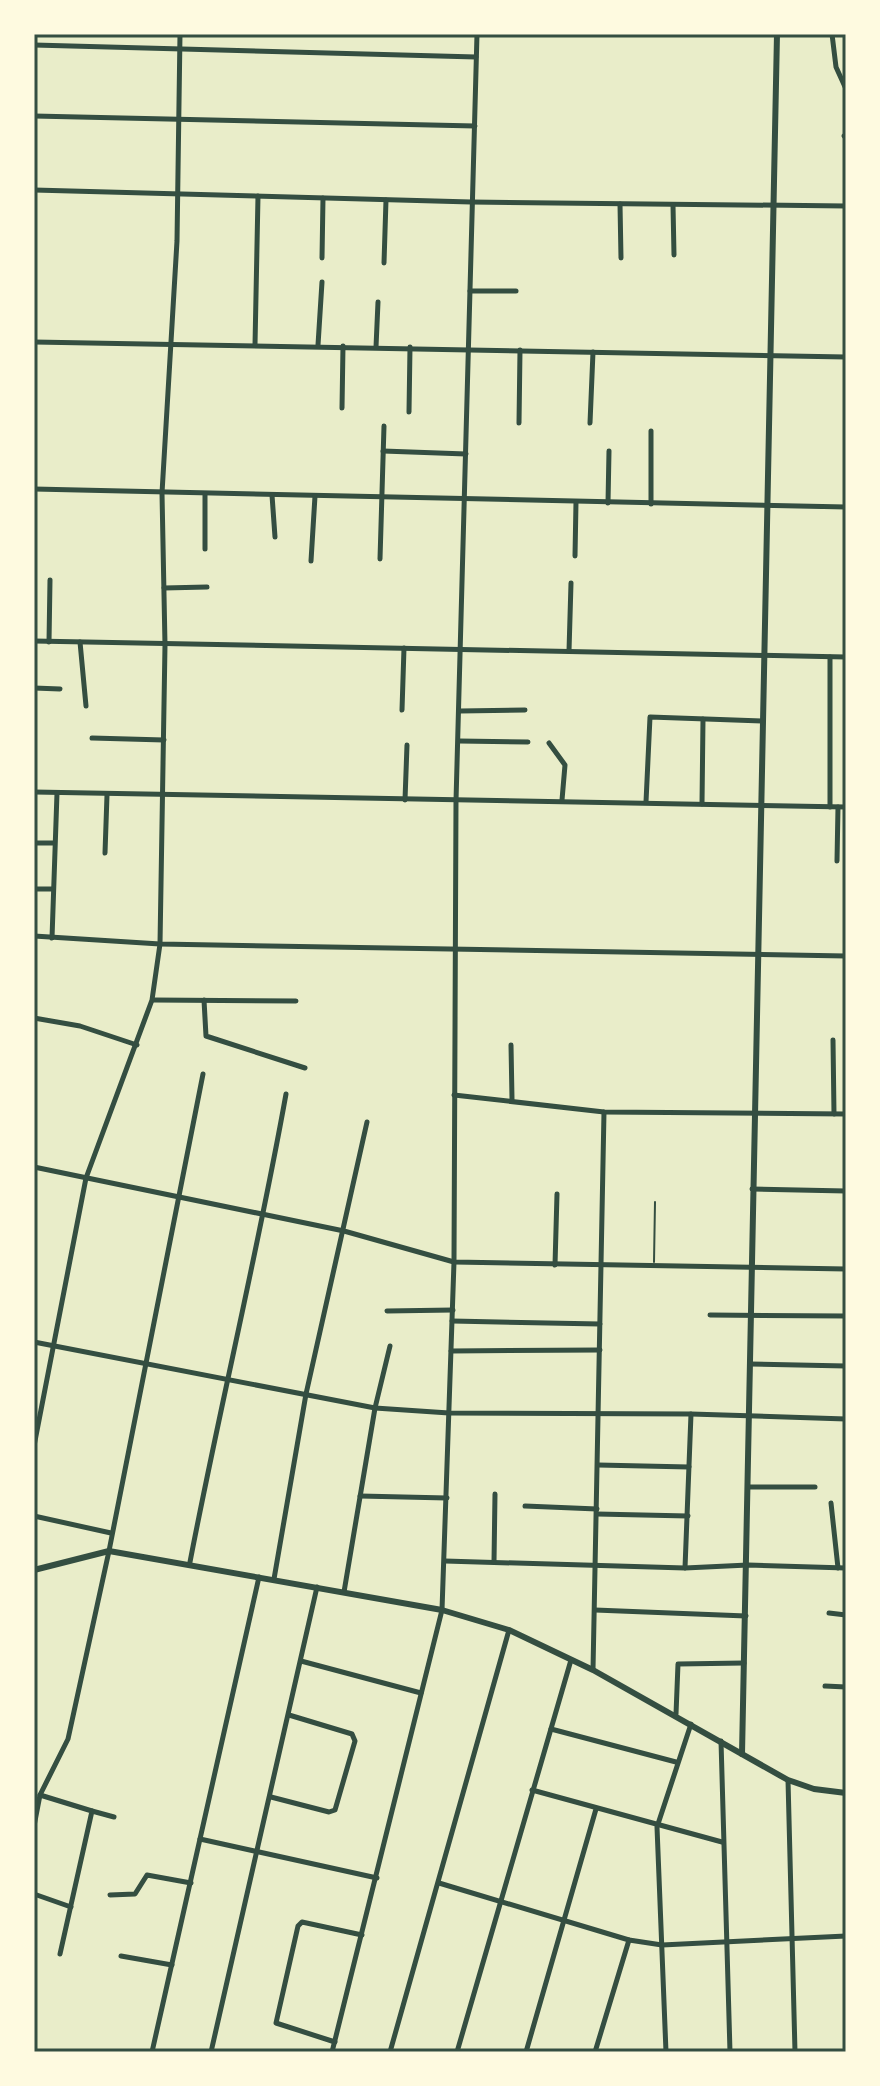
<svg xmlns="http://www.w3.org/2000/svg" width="880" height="2086" viewBox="0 0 880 2086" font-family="'Titillium Web',sans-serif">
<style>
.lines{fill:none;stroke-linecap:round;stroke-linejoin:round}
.service{stroke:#344e41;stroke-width:2}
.minor{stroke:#344e41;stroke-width:5}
.tertiary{stroke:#344e41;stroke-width:6}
.neatline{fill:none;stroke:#344e41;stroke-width:3}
</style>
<rect width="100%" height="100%" fill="#e9edc9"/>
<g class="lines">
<polyline class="service" points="654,1262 655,1202"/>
<g class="minor">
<polyline points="832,34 836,67 846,89"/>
<polyline points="34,45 476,57"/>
<polyline points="34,116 475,126"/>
<polyline points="844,136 846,134"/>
<polyline points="34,190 471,202 846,206"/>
<polyline points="620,204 621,258"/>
<polyline points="673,205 674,255"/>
<polyline points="322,258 323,198"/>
<polyline points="384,263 386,200"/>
<polyline points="470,291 516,291"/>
<polyline points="34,342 846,357"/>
<polyline points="255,345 258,196"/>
<polyline points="318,345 322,282"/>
<polyline points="376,347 378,302"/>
<polyline points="342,408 343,346"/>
<polyline points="409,412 410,347"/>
<polyline points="519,423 520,350"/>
<polyline points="590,423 593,352"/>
<polyline points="383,451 466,454"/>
<polyline points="34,489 846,507"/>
<polyline points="272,495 275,537"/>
<polyline points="608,503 609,451"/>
<polyline points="651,504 651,431"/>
<polyline points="205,549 205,494"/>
<polyline points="575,556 576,502"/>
<polyline points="380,559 384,426"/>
<polyline points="311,561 315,496"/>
<polyline points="164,588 207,587"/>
<polyline points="34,641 846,657"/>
<polyline points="49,642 50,580"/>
<polyline points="80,642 86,706"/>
<polyline points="569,651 571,583"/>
<polyline points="34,688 60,689"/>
<polyline points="402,710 404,648"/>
<polyline points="460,711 525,710"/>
<polyline points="92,738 164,740"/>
<polyline points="459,741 528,742"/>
<polyline points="549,743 565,765 562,800"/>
<polyline points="34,792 846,807"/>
<polyline points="405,800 407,745"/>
<polyline points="646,802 650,717 762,721"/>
<polyline points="702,804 703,719"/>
<polyline points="830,807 830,657"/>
<polyline points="34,843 54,843"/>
<polyline points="105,853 107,795"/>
<polyline points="837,861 838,807"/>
<polyline points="34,889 53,889"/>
<polyline points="34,936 160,944 846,956"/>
<polyline points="52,938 57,793"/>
<polyline points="153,1000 296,1001"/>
<polyline points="204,1000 206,1036 305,1068"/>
<polyline points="34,1018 80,1026 137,1045"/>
<polyline points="833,1040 834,1114"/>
<polyline points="511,1045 512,1099"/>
<polyline points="454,1095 604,1112 846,1114"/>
<polyline points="34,1167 344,1231 454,1262 846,1269"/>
<polyline points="752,1189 846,1191"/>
<polyline points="555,1265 557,1194"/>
<polyline points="387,1311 453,1310"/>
<polyline points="710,1315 846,1316"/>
<polyline points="452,1321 600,1324"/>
<polyline points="34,1342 375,1408 449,1413 691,1414 846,1419"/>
<polyline points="451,1351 600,1350"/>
<polyline points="750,1364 846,1366"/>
<polyline points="34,1446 86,1178 152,1000 160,944 165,645 162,493 177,241 180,34"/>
<polyline points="598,1465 689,1467"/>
<polyline points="846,1480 846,1419"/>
<polyline points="748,1487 815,1487"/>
<polyline points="360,1496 447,1498"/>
<polyline points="831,1503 838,1568"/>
<polyline points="525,1506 597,1509"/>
<polyline points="597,1514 688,1516"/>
<polyline points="34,1516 111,1533"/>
<polyline points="445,1561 685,1568 748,1565 846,1568"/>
<path d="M 190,1562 C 220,1406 258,1251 286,1094"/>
<polyline points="494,1562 495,1494"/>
<polyline points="685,1568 691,1414"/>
<polyline points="274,1579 306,1394 367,1122"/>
<polyline points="344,1592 375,1408 390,1346"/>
<polyline points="595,1610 746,1616"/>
<polyline points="829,1613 846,1615"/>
<polyline points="301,1661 421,1693"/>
<polyline points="593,1670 604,1112"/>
<polyline points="825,1686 846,1687"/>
<polyline points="676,1714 678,1664 744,1663"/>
<polyline points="551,1729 676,1762"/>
<polyline points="721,1741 730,2052"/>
<polyline points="788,1780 795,2052"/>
<polyline points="532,1790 722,1842"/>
<polyline points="40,1795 92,1811 60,1954"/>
<polyline points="271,1797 329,1812 335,1810 355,1741 352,1734 289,1715"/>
<polyline points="92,1811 114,1817"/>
<polyline points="34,1826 40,1795 68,1739 109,1551 203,1074"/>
<polyline points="200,1839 377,1878"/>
<polyline points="439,1883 629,1940 662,1945 846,1936"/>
<polyline points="34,1894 71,1907"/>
<polyline points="110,1895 135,1894 147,1875 191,1883"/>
<polyline points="121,1956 172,1965"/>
<polyline points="34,2031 34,2052"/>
<polyline points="335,2042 276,2023 298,1926 302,1922 362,1935"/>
<polyline points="152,2052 259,1577"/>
<polyline points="211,2052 317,1587"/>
<polyline points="332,2052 442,1610 454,1262 456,801 477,34"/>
<polyline points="390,2052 509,1630"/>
<polyline points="457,2052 571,1660"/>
<polyline points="526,2052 596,1809"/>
<polyline points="595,2052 629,1940"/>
<polyline points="666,2052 657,1827 691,1724"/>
</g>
<g class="tertiary">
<polyline points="34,1570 109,1551 442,1610 509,1630 593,1670 788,1780 814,1789 846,1793"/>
<polyline points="742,1754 777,34"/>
</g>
</g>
<rect width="880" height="2086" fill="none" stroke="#fefae0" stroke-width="72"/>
<rect x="36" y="36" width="808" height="2014" class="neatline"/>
</svg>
